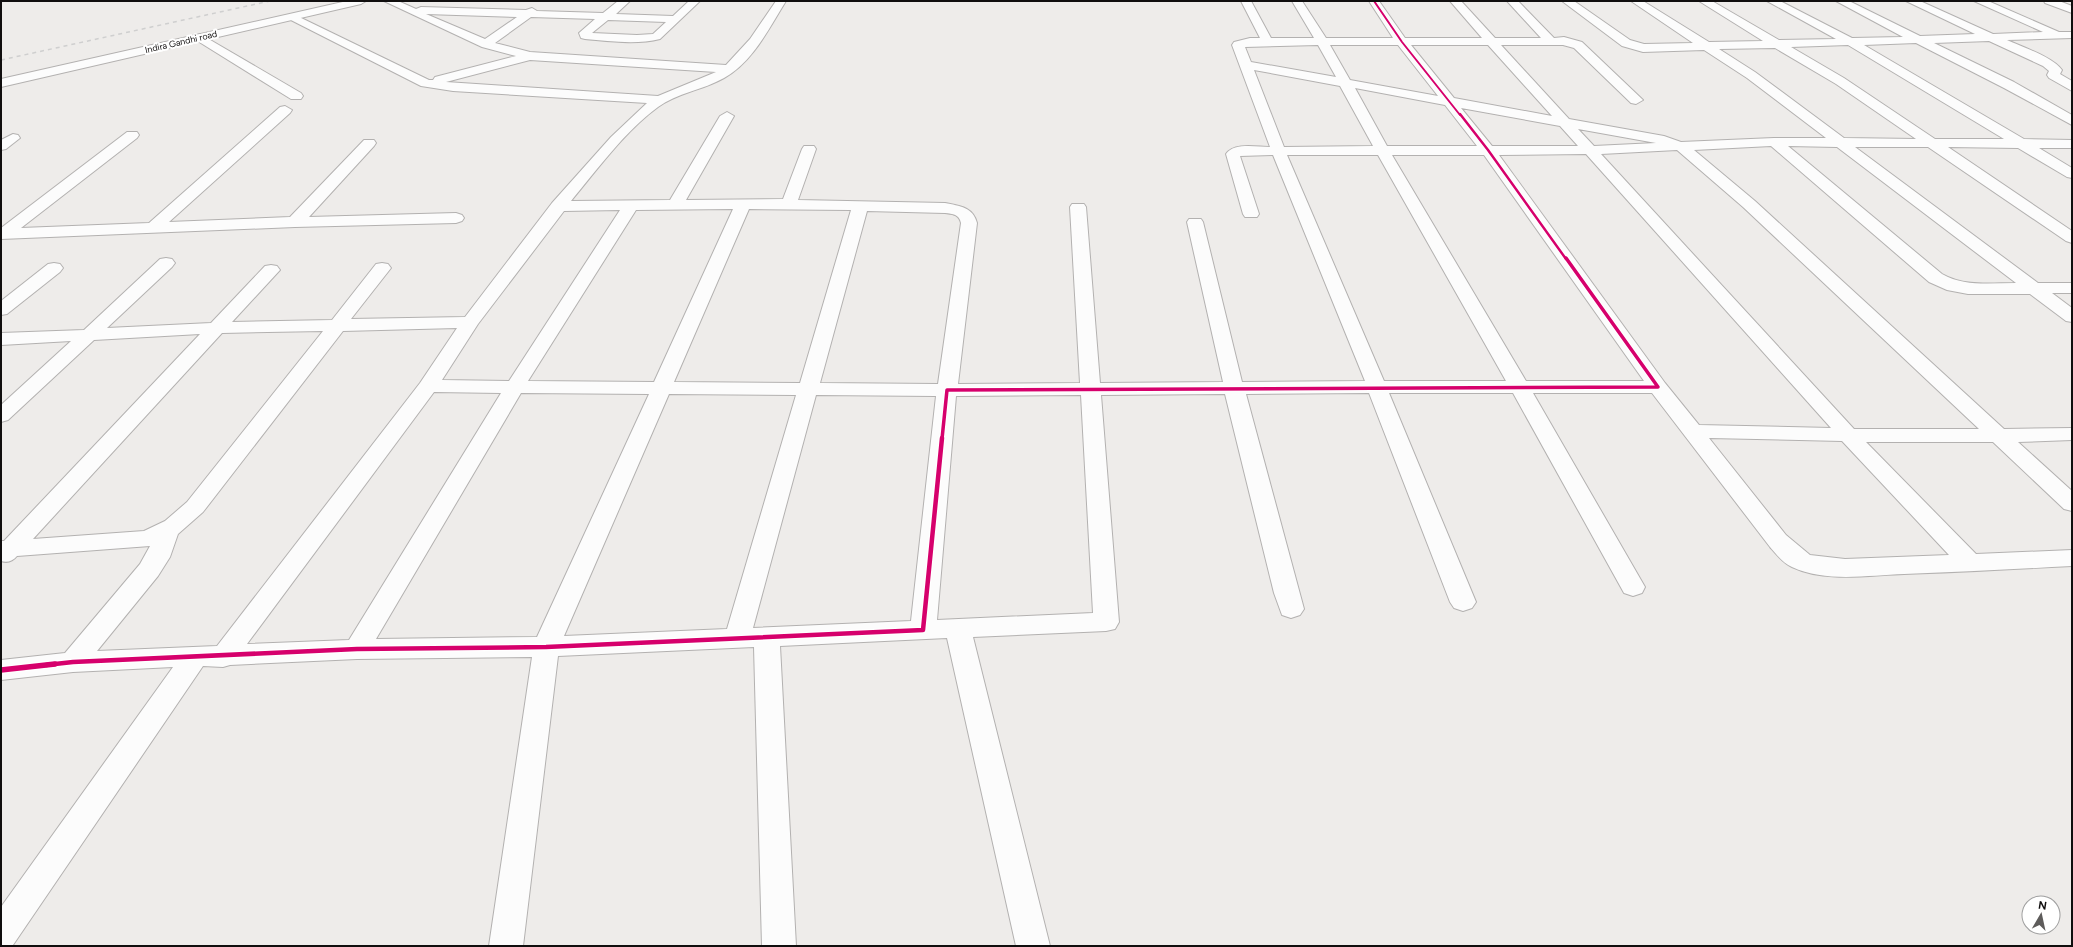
<svg xmlns="http://www.w3.org/2000/svg" width="2073" height="947" viewBox="0 0 2073 947" font-family="Figtree,sans-serif">
<style>
.lines{fill:none;stroke-linecap:round;stroke-linejoin:round}
.minor-casing{stroke:#b3b1b0;stroke-width:2}
.major-casing{stroke:#b3b1b0;stroke-width:2}
.minor{fill:#fcfcfc;fill-rule:evenodd}
.major{fill:#fcfcfc;fill-rule:evenodd}
.rail{stroke:#cfcfcf;stroke-width:1.5;stroke-dasharray:4 4;stroke-linecap:butt}
.cycleway-far4-casing{stroke:#fff;stroke-width:3.5}
.cycleway-far3-casing{stroke:#fff;stroke-width:4}
.cycleway-far2-casing{stroke:#fff;stroke-width:5.5}
.cycleway-far1-casing{stroke:#fff;stroke-width:7}
.cycleway-casing{stroke:#fff;stroke-width:8}
.cycleway-far4{stroke:#d6006c;stroke-width:2}
.cycleway-far3{stroke:#d6006c;stroke-width:2.5}
.cycleway-far2{stroke:#d6006c;stroke-width:3.5}
.cycleway-far1{stroke:#d6006c;stroke-width:4.5}
.cycleway{stroke:#d6006c;stroke-width:5.5}
.labels{text-anchor:middle;stroke-width:4;stroke-linejoin:round;paint-order:stroke}
.far-street-label{font-size:9px;fill:#100e0e;stroke:#fff}
</style>
<rect width="100%" height="100%" fill="#eeecea"/>
<g class="lines">
<defs>
<g id="minor">
<path d="M 384,1 L 398,1 L 416,9 L 421,7 L 526,10 L 532,8 L 537,11 L 603,13 L 618,1 L 630,1 L 616,14 L 673,16 L 689,1 L 700,1 L 660,39 C 636,45 609,41 585,39 L 581,38 L 579,33 L 595,19 L 531,17 L 495,43 L 530,52 L 726,65 L 750,39 L 776,1 L 786,1 C 769,28 753,62 724,78 C 703,90 677,93 658,107 C 625,131 597,170 571,201 L 670,200 L 720,116 L 727,112 L 734,116 L 686,200 L 783,199 L 802,149 L 804,146 L 814,146 L 816,149 L 798,200 L 945,203 C 960,206 973,207 977,223 L 958,384 L 1080,383 L 1070,207 L 1072,204 L 1084,204 L 1086,207 L 1100,383 L 1223,382 L 1187,222 L 1189,219 L 1201,219 L 1203,222 L 1242,382 L 1365,381 L 1273,155 L 1240,156 L 1259,214 L 1257,217 L 1245,217 L 1243,214 L 1226,154 C 1234,142 1257,147 1270,147 L 1232,45 L 1234,42 L 1250,38 L 1260,38 L 1241,1 L 1251,1 L 1271,38 L 1314,38 L 1292,1 L 1302,1 L 1326,38 L 1393,38 L 1369,1 L 1379,1 L 1405,38 L 1482,38 L 1450,1 L 1461,1 L 1495,38 L 1541,38 L 1507,1 L 1518,1 L 1554,38 L 1564,37 L 1582,42 L 1643,100 L 1636,104 L 1631,103 L 1574,48 L 1563,45 L 1501,45 L 1569,119 L 1664,136 L 1681,142 L 1774,138 L 1826,138 L 1747,78 L 1704,50 L 1643,52 L 1622,46 L 1562,1 L 1574,1 L 1630,40 L 1644,44 L 1693,43 L 1631,1 L 1643,1 L 1709,42 L 1763,41 L 1699,1 L 1712,1 L 1779,40 L 1836,39 L 1767,1 L 1780,1 L 1852,38 L 1903,37 L 1836,1 L 1849,1 L 1920,36 L 1975,34 L 1906,1 L 1920,1 L 1993,34 L 2043,32 L 1974,1 L 1988,1 L 2059,32 L 2072,32 L 2072,38 L 2007,40 C 2022,47 2053,57 2062,70 L 2060,74 L 2072,81 L 2072,91 L 2049,78 L 2047,75 L 2049,71 L 2043,66 L 1989,41 L 1934,43 L 2014,82 L 2072,115 L 2072,125 L 2004,88 L 1916,43 L 1864,45 L 2024,139 L 2072,140 L 2072,148 L 2039,148 L 2072,168 L 2072,178 L 2067,177 L 2018,148 L 1948,147 L 2072,231 L 2072,243 L 2066,241 L 1928,147 L 1855,147 L 2038,283 L 2072,283 L 2072,293 L 2052,293 L 2072,308 L 2072,322 L 2066,321 L 2030,294 L 1968,294 L 1947,290 L 1929,282 L 1771,146 L 1694,150 L 1755,201 L 2004,429 L 2072,428 L 2072,440 L 2018,442 L 2072,491 L 2072,511 L 2064,509 L 1993,442 L 1866,442 L 1976,554 L 2072,550 L 2072,566 C 2016,569 1960,572 1904,574 C 1869,575 1826,583 1792,567 C 1783,563 1776,554 1770,547 L 1652,393 L 1533,393 L 1645,587 L 1642,593 L 1633,596 L 1624,593 L 1513,393 L 1389,393 L 1476,602 L 1472,608 L 1463,611 L 1454,608 L 1450,602 L 1369,393 L 1246,394 L 1304,609 L 1300,615 L 1291,618 L 1282,615 L 1274,593 L 1225,394 L 1101,395 L 1119,622 L 1115,629 L 1106,631 L 973,637 L 1050,946 L 1016,946 L 947,638 L 780,646 L 796,946 L 762,946 L 754,647 L 558,656 L 523,946 L 489,946 L 532,657 L 357,659 L 230,665 L 223,667 L 203,666 L 13,945 L 1,946 L 1,907 L 173,667 L 73,672 L 1,680 L 1,660 L 65,653 L 140,564 L 150,546 L 17,556 C 13,561 7,563 1,561 L 1,541 L 4,541 L 200,334 L 94,340 L 8,420 L 1,422 L 1,405 L 71,341 L 1,345 L 1,333 L 84,330 L 160,259 L 166,258 L 172,259 L 175,263 L 172,267 L 107,328 L 211,323 L 265,266 L 271,265 L 277,266 L 280,270 L 232,322 L 332,320 L 376,264 L 382,263 L 388,264 L 391,268 L 351,319 L 465,317 L 552,203 L 611,137 L 647,103 L 453,91 L 421,86 L 285,17 L 287,15 L 295,15 L 429,80 L 433,80 L 435,77 L 516,56 L 482,47 ZM 426,14 L 517,17 L 485,39 ZM 608,20 L 666,22 L 653,34 L 637,35 L 592,33 ZM 1318,45 L 1336,77 L 1251,62 L 1245,47 ZM 1330,45 L 1398,45 L 1438,96 L 1350,80 ZM 1411,45 L 1488,45 L 1552,116 L 1454,98 ZM 1848,45 L 2004,139 L 1935,139 L 1844,78 L 1791,47 ZM 1775,48 L 1836,84 L 1916,139 L 1844,138 L 1755,72 L 1719,49 ZM 530,60 L 716,72 L 658,96 L 446,82 ZM 1254,70 L 1340,86 L 1373,146 L 1284,147 ZM 1355,88 L 1445,105 L 1477,146 L 1387,146 ZM 1461,108 L 1560,126 L 1578,146 L 1492,146 ZM 1578,129 L 1656,143 L 1594,146 ZM 1788,146 L 1837,147 L 2016,283 C 1990,283 1965,287 1942,274 ZM 1677,150 L 1743,207 L 1979,429 L 1854,429 L 1601,154 ZM 1586,154 L 1831,428 L 1699,425 L 1665,383 L 1499,155 ZM 1287,155 L 1378,155 L 1506,381 L 1384,381 ZM 1392,155 L 1484,155 L 1644,381 L 1526,381 ZM 733,209 L 654,382 L 528,381 L 636,210 ZM 749,209 L 851,210 L 800,383 L 674,382 ZM 620,210 L 509,381 L 442,380 L 478,324 L 564,211 ZM 867,211 L 945,213 C 953,214 959,214 961,223 L 938,384 L 820,383 ZM 457,328 L 420,383 L 217,646 L 97,651 L 158,576 L 170,557 L 178,534 L 203,512 L 343,331 ZM 323,331 L 187,502 L 165,521 L 144,531 L 33,539 L 222,333 ZM 434,392 L 501,393 L 349,640 L 247,644 ZM 521,393 L 649,394 L 537,637 L 376,639 ZM 669,394 L 796,395 L 727,629 L 564,636 ZM 816,395 L 936,396 L 911,621 L 753,628 ZM 1081,395 L 1093,613 L 937,620 L 956,396 ZM 1709,438 L 1842,441 L 1949,555 L 1845,559 L 1810,555 L 1786,535 Z"/>
<polygon points="2044,1 2059,1 2072,6 2072,13 2045,3"/>
<polygon points="200,34 301,93 303,96 301,99 291,99 196,40 194,38 196,36"/>
<polygon points="285,106 292,110 290,113 169,222 290,217 364,140 374,140 376,143 374,146 309,217 456,213 462,215 464,218 462,221 456,223 295,227 1,239 1,228 127,132 137,132 139,135 137,138 21,228 149,223 280,107"/>
<polygon points="13,134 18,135 20,138 6,149 1,150 1,140"/>
<polygon points="54,263 60,264 63,268 60,272 7,314 1,315 1,301 48,264"/>
</g>
<polygon id="major" points="347,1 366,1 361,4 1,87 1,79"/>
</defs>
<use href="#minor" class="minor-casing"/>
<use href="#major" class="major-casing"/>
<use href="#minor" class="minor"/>
<use href="#major" class="major"/>
<polyline class="rail" points="1,60 270,1"/>
<defs>
<polyline id="cycleway-far4" points="1374,1 1402,42 1460,115"/>
<polyline id="cycleway-far3" points="1460,114 1488,150 1566,259"/>
<polyline id="cycleway-far2" points="942,439 947,390 1658,387 1566,258"/>
<polyline id="cycleway-far1" points="46,665 73,662 357,649 546,647 923,630 942,438"/>
<polyline id="cycleway" points="1,670 55,664"/>
</defs>
<use href="#cycleway-far4" class="cycleway-far4-casing"/>
<use href="#cycleway-far3" class="cycleway-far3-casing"/>
<use href="#cycleway-far2" class="cycleway-far2-casing"/>
<use href="#cycleway-far1" class="cycleway-far1-casing"/>
<use href="#cycleway" class="cycleway-casing"/>
<use href="#cycleway-far4" class="cycleway-far4"/>
<use href="#cycleway-far3" class="cycleway-far3"/>
<use href="#cycleway-far2" class="cycleway-far2"/>
<use href="#cycleway-far1" class="cycleway-far1"/>
<use href="#cycleway" class="cycleway"/>
</g>
<g class="labels">
<g class="far-street-label">
<text transform="translate(181 42) rotate(-13)" y="3">Indira Gandhi road</text>
</g>
</g>
<rect width="2073" height="947" fill="none" stroke="#100e0e" stroke-width="4"/>
<g transform="translate(2041 915) rotate(9)"><circle r="19" fill="#ffffff" stroke="#9f9f9f"/>
<path d="M0-3L7 15L0 10L-7 15Z" fill="#5e5c5b"/>
<text y="-6" font-size="11" font-weight="bold" text-anchor="middle" fill="#100e0e">N</text>
</g>
</svg>
